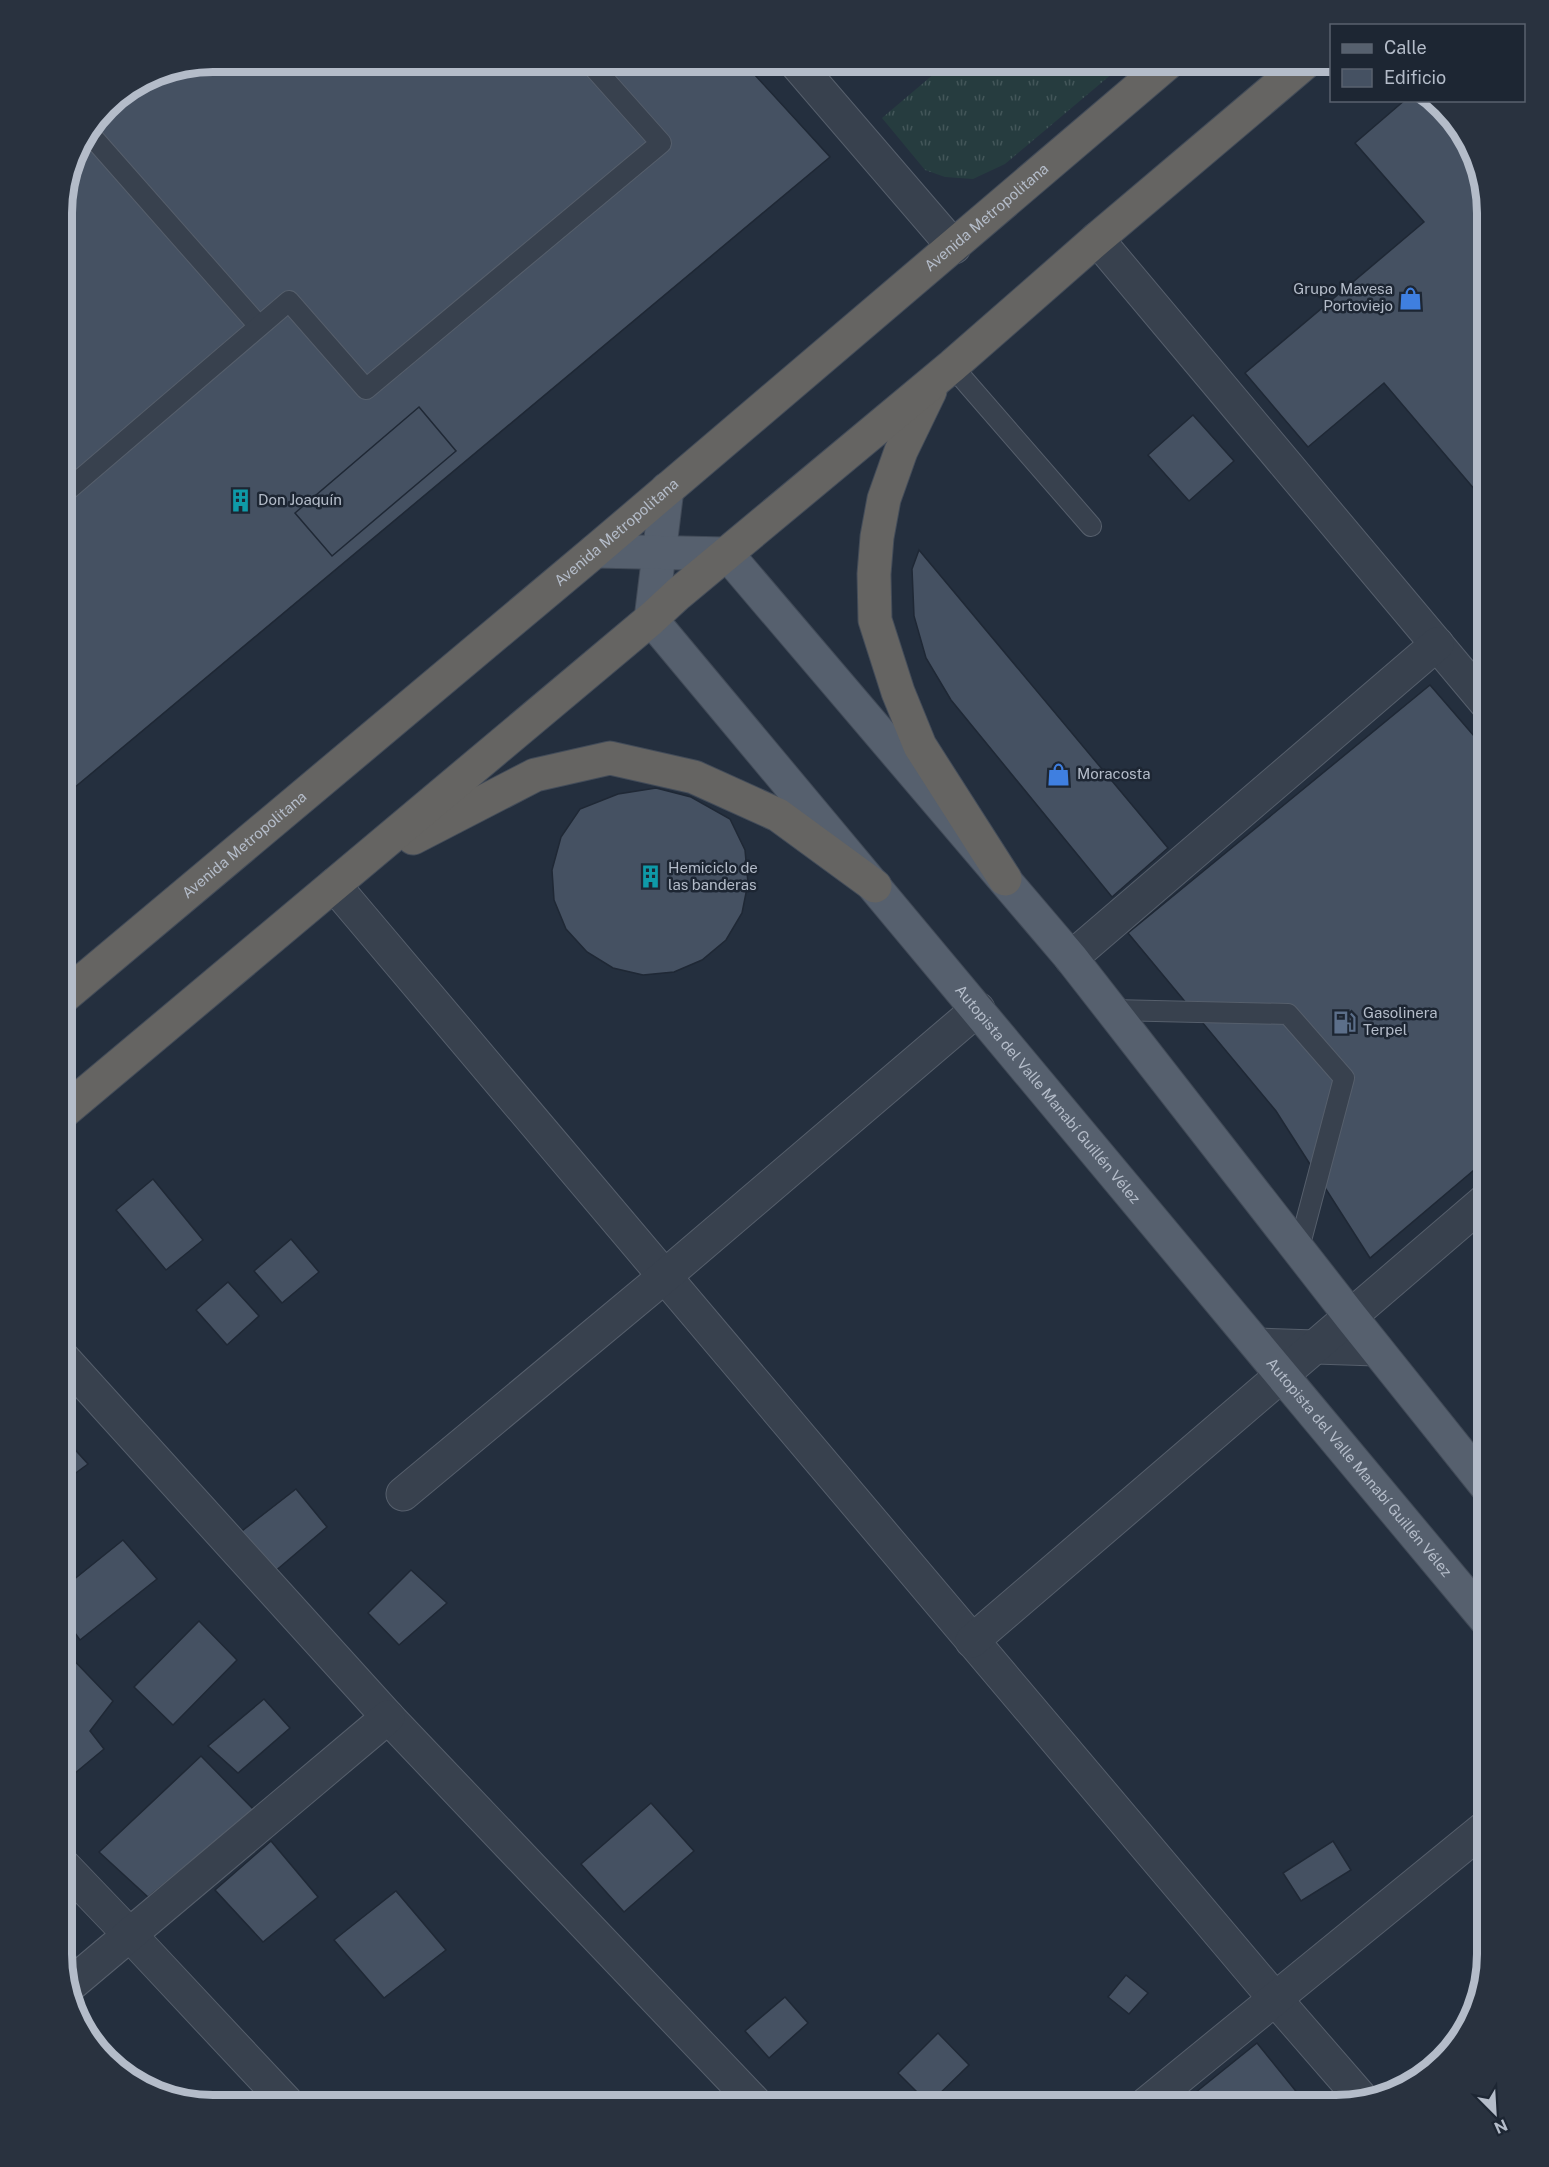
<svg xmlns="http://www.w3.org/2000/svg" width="1549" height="2167" viewBox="0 0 1549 2167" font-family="'Public Sans',sans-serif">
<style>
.grass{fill:url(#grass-tufts)}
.building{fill:#455162;stroke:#1f2835;stroke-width:1.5}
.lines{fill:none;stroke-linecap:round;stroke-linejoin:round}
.service-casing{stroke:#565f6c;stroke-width:22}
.minor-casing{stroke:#565f6c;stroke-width:35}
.primary-casing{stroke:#414a57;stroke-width:35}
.trunk-casing{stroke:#434c59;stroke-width:35}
.service{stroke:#38414e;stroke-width:20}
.minor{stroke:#38414e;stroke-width:33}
.primary{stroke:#56606e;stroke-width:33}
.trunk{stroke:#656462;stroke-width:33}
.labels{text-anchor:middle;stroke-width:5;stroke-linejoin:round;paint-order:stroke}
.street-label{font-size:15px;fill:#b4bcc9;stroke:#1d2633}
.poi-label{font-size:15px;fill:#b4bcc9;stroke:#1d2633;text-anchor:start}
.rim{fill:none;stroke:#b4bcc9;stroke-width:8}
</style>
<defs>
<pattern id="grass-tufts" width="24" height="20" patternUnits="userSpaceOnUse" patternTransform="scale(1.5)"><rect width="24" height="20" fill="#263c3f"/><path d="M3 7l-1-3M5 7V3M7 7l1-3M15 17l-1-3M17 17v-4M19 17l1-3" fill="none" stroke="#435659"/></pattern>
</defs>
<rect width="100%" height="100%" fill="#242f3e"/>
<polygon class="grass" points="948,62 1126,62 1005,164 973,179 945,177 925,170 882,118"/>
<g class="building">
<polygon points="213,62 743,62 830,157 62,798 62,202 77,146 113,99 155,73"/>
<polygon points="1405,100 1422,100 1474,161 1488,213 1487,504 1384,383 1308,447 1245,373 1424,222 1355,143"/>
<polygon points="419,407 456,451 332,556 295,513"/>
<polygon points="1193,415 1234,461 1189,501 1148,455"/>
<polygon points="919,550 1168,848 1112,897 951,700 926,658 914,616 912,569"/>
<polygon points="1430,685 1487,751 1487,1159 1370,1258 1276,1111 1128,933"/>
<polygon points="656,788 691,797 730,819 745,850 748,883 742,913 726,940 702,960 674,972 643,975 613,968 587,952 566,929 554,900 552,870 561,837 580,809 618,794"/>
<polygon points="153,1179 203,1240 166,1270 116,1210"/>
<polygon points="291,1239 319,1272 282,1303 254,1271"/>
<polygon points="228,1282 259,1316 227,1345 196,1310"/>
<polygon points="69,1443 88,1464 62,1483 62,1450"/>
<polygon points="296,1489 327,1527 273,1573 242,1531"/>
<polygon points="123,1540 157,1579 80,1640 62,1615 62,1589"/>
<polygon points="411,1570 447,1603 399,1645 368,1613"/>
<polygon points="199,1621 237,1660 173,1725 134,1687"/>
<polygon points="62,1648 113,1701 90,1731 104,1749 62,1784"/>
<polygon points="264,1699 290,1728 238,1773 208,1746"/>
<polygon points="201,1756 254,1810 148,1897 99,1852"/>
<polygon points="651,1803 694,1851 624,1912 581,1864"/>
<polygon points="271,1841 318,1897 263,1942 215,1890"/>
<polygon points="1333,1841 1351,1870 1301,1901 1283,1873"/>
<polygon points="396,1891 446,1950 384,1998 334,1940"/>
<polygon points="1126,1975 1148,1993 1129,2014 1108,1997"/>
<polygon points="785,1997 808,2023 769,2058 745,2031"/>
<polygon points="938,2033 969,2065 929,2104 898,2073"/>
<polygon points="1257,2043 1303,2100 1297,2105 1180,2105"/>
</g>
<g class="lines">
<defs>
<g id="service">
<polyline points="88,132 259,326"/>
<polyline points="952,366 1091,526"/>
<polyline points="62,495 289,301 366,389 661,143 589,62"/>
<polyline points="1113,1010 1288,1014 1344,1078 1299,1248"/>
</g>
<g id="minor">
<polyline points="795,62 954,247"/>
<polyline points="1097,239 1487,704"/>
<polyline points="334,885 1276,2000 1362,2099"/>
<polyline points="1071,958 1437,644"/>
<polyline points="1258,1345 1376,1349"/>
<polyline points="62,1357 388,1717 757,2105"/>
<polyline points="403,1494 665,1276 978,1009"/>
<polyline points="972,1641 1487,1199"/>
<polyline points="62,1864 130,1935 289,2105"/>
<polyline points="70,1985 388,1717"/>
<polyline points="1145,2105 1487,1826"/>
</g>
<g id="primary">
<path id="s1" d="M 667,489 L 651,619 L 1487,1621"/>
<polyline points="595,551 727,554 1071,958 1351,1317 1487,1487"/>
</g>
<g id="trunk">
<polyline points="930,391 901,451 884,499 877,537 874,574 875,620 898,692 920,746 1005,879"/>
<polyline points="413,838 535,775 610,758 694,777 778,815 875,886"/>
<path id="s2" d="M 62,998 L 595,551 L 1169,62"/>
<polyline points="62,1113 651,619 678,594 952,366 1097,239 1306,62"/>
</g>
</defs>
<use href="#service" class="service-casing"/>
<use href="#minor" class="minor-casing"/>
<use href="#primary" class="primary-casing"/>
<use href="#trunk" class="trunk-casing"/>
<use href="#service" class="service"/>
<use href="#minor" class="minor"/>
<use href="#primary" class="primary"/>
<use href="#trunk" class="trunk"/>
</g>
<defs>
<symbol id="shop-bare" viewBox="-9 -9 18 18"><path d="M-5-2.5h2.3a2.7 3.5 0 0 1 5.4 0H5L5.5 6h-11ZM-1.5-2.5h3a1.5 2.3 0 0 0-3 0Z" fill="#3f7fe0" stroke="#1d2633" stroke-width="2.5" paint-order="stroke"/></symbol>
<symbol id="building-bare" viewBox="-9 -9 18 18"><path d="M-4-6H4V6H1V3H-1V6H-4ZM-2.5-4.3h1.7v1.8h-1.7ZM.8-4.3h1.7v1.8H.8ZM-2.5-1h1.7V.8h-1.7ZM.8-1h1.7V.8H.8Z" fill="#0f9aa8" stroke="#1d2633" stroke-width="2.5" paint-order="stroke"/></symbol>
<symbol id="fuel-bare" viewBox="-9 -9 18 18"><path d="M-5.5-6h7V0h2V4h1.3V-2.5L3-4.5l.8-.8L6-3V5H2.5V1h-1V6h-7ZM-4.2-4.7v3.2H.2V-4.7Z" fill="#5c6f8a" stroke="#1d2633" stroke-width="2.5" paint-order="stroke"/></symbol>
</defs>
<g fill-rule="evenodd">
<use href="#shop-bare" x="1394" y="282" width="33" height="33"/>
<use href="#building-bare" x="224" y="484" width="33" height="33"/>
<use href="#shop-bare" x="1042" y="758" width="33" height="33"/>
<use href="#building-bare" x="634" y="860" width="33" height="33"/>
<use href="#fuel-bare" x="1328" y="1006" width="33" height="33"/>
</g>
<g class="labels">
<g class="street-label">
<text dy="5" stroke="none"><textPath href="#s2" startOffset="1210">Avenida Metropolitana</textPath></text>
<text dy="5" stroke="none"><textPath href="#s2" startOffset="724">Avenida Metropolitana</textPath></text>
<text dy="5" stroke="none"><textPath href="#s2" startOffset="238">Avenida Metropolitana</textPath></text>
<text dy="5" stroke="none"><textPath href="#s1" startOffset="750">Autopista del Valle Manabí Guillén Vélez</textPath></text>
<text dy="5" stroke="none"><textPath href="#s1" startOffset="1236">Autopista del Valle Manabí Guillén Vélez</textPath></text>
</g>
<g class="poi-label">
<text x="1393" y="294" text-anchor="end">Grupo Mavesa<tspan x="1393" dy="17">Portoviejo</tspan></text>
<text x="258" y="505">Don Joaquín</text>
<text x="1077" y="779">Moracosta</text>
<text x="668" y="873">Hemiciclo de<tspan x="668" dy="17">las banderas</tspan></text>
<text x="1363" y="1018">Gasolinera<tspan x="1363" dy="17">Terpel</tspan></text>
</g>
</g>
<path d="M0 0H1549V2167H0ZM213 72H1336A141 141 0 0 1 1477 213V1954A141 141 0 0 1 1336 2095H213A141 141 0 0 1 72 1954V213A141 141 0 0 1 213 72Z" fill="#29323f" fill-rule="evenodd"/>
<path class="rim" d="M213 72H1336A141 141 0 0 1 1477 213V1954A141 141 0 0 1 1336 2095H213A141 141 0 0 1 72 1954V213A141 141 0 0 1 213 72Z"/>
<rect x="1330" y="24" width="195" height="78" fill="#1d2633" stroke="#59626f" stroke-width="1.5"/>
<rect x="1342" y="44" width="30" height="9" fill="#56606e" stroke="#59626f" stroke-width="1.5"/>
<text x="1384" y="54" font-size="18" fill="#b4bcc9">Calle</text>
<rect x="1342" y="69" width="30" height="18" fill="#455162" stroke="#59626f" stroke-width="1.5"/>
<text x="1384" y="84" font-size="18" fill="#b4bcc9">Edificio</text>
<g transform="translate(1495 2113) rotate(156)" stroke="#1d2633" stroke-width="4.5" paint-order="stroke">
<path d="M0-4.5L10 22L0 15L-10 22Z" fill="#b4bcc9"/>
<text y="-9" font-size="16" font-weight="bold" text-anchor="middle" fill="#b4bcc9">N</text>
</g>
</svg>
